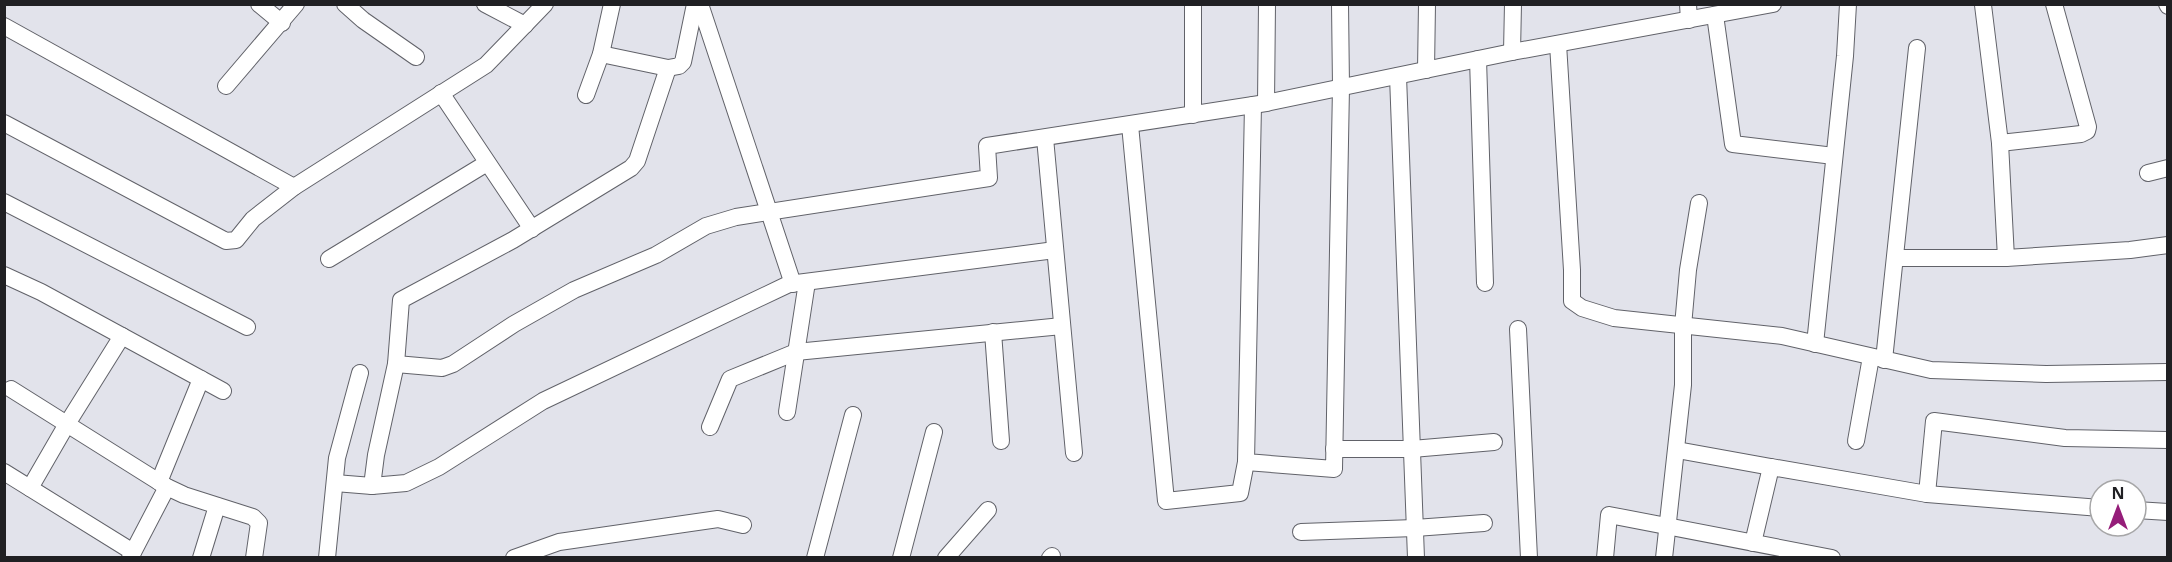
<svg xmlns="http://www.w3.org/2000/svg" width="2172" height="562" viewBox="0 0 2172 562" font-family="'Open Sans',sans-serif">
<style>
.lines{fill:none;stroke-linecap:round;stroke-linejoin:round}
.street-casing{stroke:#616269;stroke-width:18}
.street{stroke:#fff;stroke-width:16}
</style>
<rect width="100%" height="100%" fill="#e2e3eb"/>
<g class="lines">
<defs>
<g id="street">
<polyline points="259,4 282,23"/>
<polyline points="345,4 363,20 416,57"/>
<polyline points="485,4 525,25"/>
<polyline points="700,4 793,284"/>
<polyline points="1193,4 1193,115"/>
<polyline points="1688,4 1689,20"/>
<polyline points="2167,4 2168,6"/>
<polyline points="1983,5 2000,143 2006,258"/>
<polyline points="1715,15 1733,144 1834,156"/>
<polyline points="4,26 294,187"/>
<polyline points="1558,44 1572,270 1572,301 1582,308 1614,318 1782,336 1931,370 2046,374 2168,372"/>
<polyline points="1512,52 1513,4"/>
<polyline points="601,54 668,68 679,66 683,62 695,4"/>
<polyline points="1478,59 1485,283"/>
<polyline points="1426,70 1427,4"/>
<polyline points="1398,76 1416,558"/>
<polyline points="226,86 296,4"/>
<polyline points="441,93 532,229"/>
<polyline points="586,95 601,54 612,4"/>
<polyline points="1266,103 1267,4"/>
<polyline points="1253,105 1246,462 1334,469 1341,87 1340,4"/>
<polyline points="4,123 226,241 236,240 253,219 294,187 486,65 545,4"/>
<polyline points="1130,125 1166,501 1240,493 1246,462"/>
<polyline points="1045,138 1074,453"/>
<polyline points="2000,143 2081,134 2087,131 2088,127 2054,4"/>
<polyline points="2148,173 2168,168"/>
<polyline points="4,202 247,327"/>
<polyline points="1896,258 2006,258 2130,250 2168,245"/>
<polyline points="329,259 487,163"/>
<polyline points="4,275 41,292 223,391"/>
<polyline points="1518,329 1529,558"/>
<polyline points="993,332 1001,441"/>
<polyline points="1815,344 1845,56 1848,4"/>
<polyline points="1884,360 1917,48"/>
<polyline points="396,364 442,368 453,364 514,324 574,290 656,255 706,226 736,217 989,178 987,146 1266,103 1512,52 1773,4"/>
<polyline points="11,389 167,487 184,495 253,517 259,523 254,558"/>
<polyline points="787,412 807,282"/>
<polyline points="710,427 730,379 796,352 1062,326"/>
<polyline points="1856,441 1871,357"/>
<polyline points="1334,449 1412,449 1494,442"/>
<polyline points="1677,450 1771,467"/>
<polyline points="4,472 133,552"/>
<polyline points="159,482 201,379"/>
<polyline points="335,483 372,486 406,483 439,467 543,401 789,284 1055,250"/>
<polyline points="372,486 376,455 396,364 401,300 513,240 631,168 637,161 668,68"/>
<polyline points="30,488 67,424 122,336"/>
<polyline points="1927,494 2100,508"/>
<polyline points="2136,510 2168,512"/>
<polyline points="1301,532 1415,528 1484,523"/>
<polyline points="1753,543 1771,467 1927,494 1934,421 2065,438 2168,440"/>
<polyline points="130,558 167,487"/>
<polyline points="201,558 217,506"/>
<polyline points="327,558 337,458 360,373"/>
<polyline points="514,558 559,542 718,519 743,525"/>
<polyline points="815,558 853,415"/>
<polyline points="901,558 934,432"/>
<polyline points="946,558 988,510"/>
<polyline points="1050,558 1052,556"/>
<polyline points="1605,558 1609,515 1832,558"/>
<polyline points="1664,558 1683,385 1683,326 1688,270 1699,203"/>
</g>
</defs>
<use href="#street" class="street-casing"/>
<use href="#street" class="street"/>
</g>
<rect width="2172" height="562" fill="none" stroke="#202023" stroke-width="12"/>
<g transform="translate(2118 508)"><circle r="28" fill="#ffffff" stroke="#a6a6a7" stroke-width="1.5"/>
<path d="M0-4.5L10 22L0 15L-10 22Z" fill="#951d79"/>
<text y="-9" font-size="16" font-weight="bold" text-anchor="middle" fill="#202023">N</text>
</g>
</svg>
